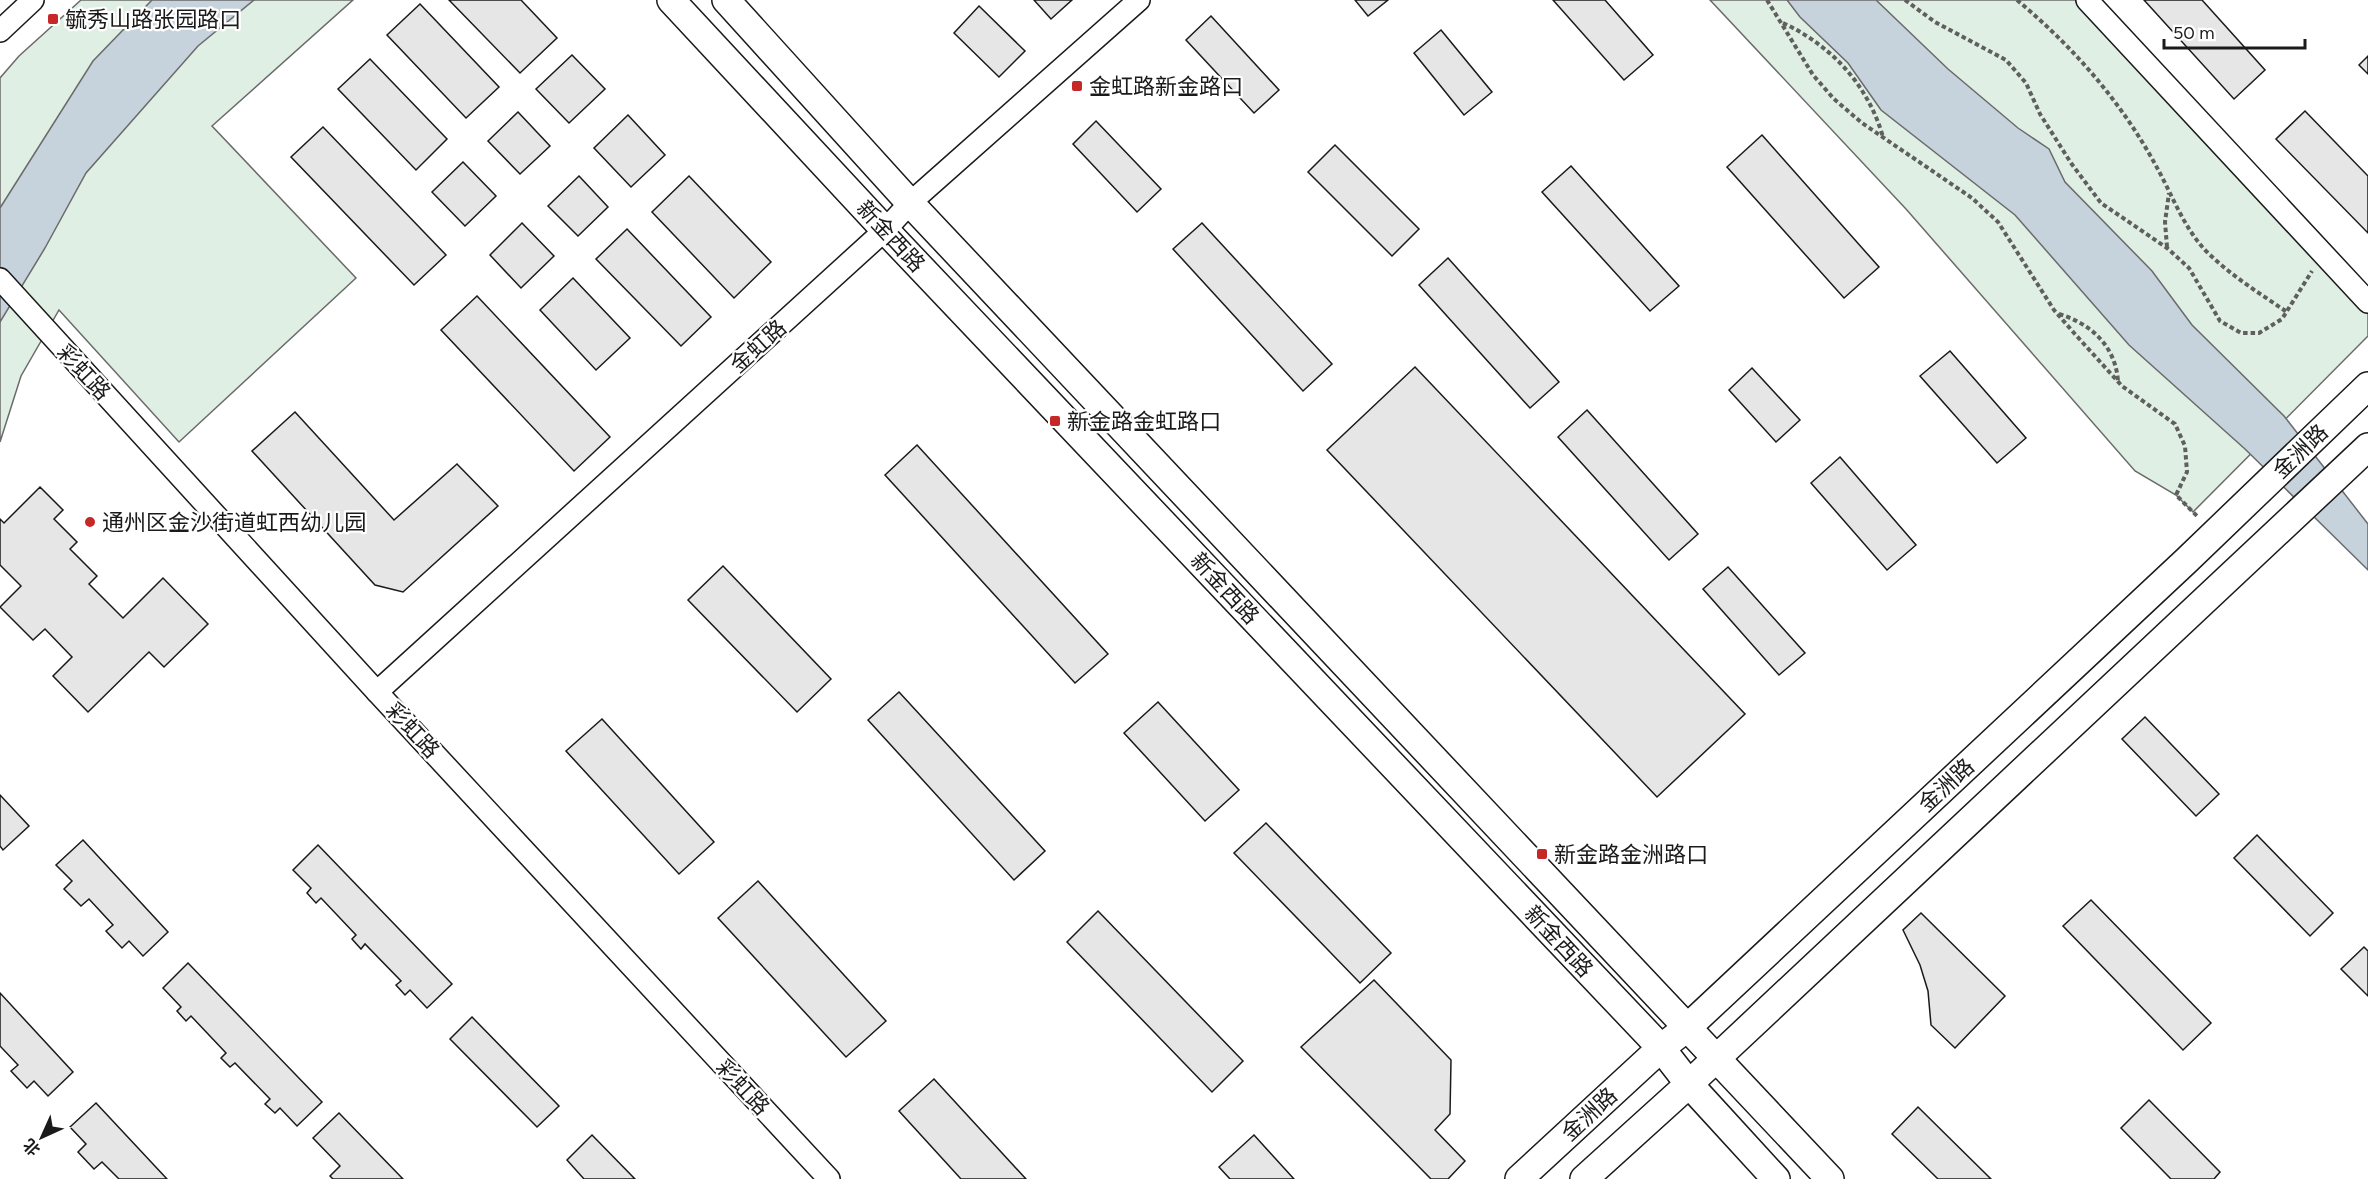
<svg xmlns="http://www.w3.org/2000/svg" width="2368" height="1179" viewBox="0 0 2368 1179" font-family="Figtree,'Noto Sans SC',sans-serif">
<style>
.green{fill:#e0efe3;stroke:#6a6a6a;stroke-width:1.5}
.water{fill:#c6d2dc;stroke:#6a6a6a;stroke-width:1.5}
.building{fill:#e6e6e6;stroke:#1a1a1a;stroke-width:1.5}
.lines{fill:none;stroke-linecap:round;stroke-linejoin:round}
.minor-casing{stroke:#1a1a1a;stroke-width:24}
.major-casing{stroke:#1a1a1a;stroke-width:30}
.path{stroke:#5f5f5f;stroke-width:4;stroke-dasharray:4.5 3;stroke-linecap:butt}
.minor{stroke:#fff;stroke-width:21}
.major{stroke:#fff;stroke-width:27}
.poi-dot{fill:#c62828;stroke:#fff;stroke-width:2}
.labels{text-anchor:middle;stroke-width:4.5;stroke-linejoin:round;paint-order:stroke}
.poi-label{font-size:22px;fill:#1a1a1a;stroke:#fff;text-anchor:start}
.street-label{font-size:22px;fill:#1a1a1a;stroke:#fff}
</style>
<rect width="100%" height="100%" fill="#fff"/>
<g class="green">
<polygon points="81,0 353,0 212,126 356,278 179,442 59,310 21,376 0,442 0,78 19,56"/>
<polygon points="1710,0 2087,0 2368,302 2368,336 2193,512 2176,495 2135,471 1906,209"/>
</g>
<g class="water">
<polygon points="152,0 254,0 198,46 86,173 45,248 0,322 0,208 93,61"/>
<polygon points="1787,0 1876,0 1948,69 2018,128 2049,149 2065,182 2152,271 2192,325 2284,416 2368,524 2368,570 2245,449 2129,345 2015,215 1881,110 1848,63 1800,17"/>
</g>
<g class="building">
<polygon points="449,0 521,0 557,38 520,73"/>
<polygon points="1034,0 1072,0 1051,19"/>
<polygon points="1355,0 1388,0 1368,16"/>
<polygon points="1553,0 1605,0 1653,55 1624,80"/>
<polygon points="2144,0 2202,0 2265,70 2234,99"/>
<polygon points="420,4 499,87 466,118 387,35"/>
<polygon points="979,6 1025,51 999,77 954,33"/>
<polygon points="1211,16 1279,90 1254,113 1186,40"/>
<polygon points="1441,30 1492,92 1464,115 1414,53"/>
<polygon points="572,55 605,89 569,123 536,89"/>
<polygon points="2368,56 2368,74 2359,65"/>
<polygon points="370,59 447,139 416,170 338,89"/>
<polygon points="2305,111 2368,176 2368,233 2276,139"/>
<polygon points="518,112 550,146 520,174 488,141"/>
<polygon points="628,115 665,155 631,187 594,148"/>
<polygon points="1096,121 1161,189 1137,212 1073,144"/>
<polygon points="323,127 446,255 414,285 291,157"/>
<polygon points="1762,135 1879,267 1844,298 1727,167"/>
<polygon points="1335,145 1419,229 1392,256 1308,172"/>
<polygon points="463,162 496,196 465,226 432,192"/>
<polygon points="1571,166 1679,286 1650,311 1542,192"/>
<polygon points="579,176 608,207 578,236 548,206"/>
<polygon points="689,176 771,262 734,298 652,212"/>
<polygon points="522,223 554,256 521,288 490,255"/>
<polygon points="1202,223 1332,364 1303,391 1173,249"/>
<polygon points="627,229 711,317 681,346 596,259"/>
<polygon points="1448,258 1559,382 1530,408 1419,285"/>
<polygon points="573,278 630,338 596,370 540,310"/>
<polygon points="477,296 610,437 574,471 441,330"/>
<polygon points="1950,351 2026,438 1997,463 1920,376"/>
<polygon points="1415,367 1745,714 1657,797 1327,450"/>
<polygon points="1752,368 1800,420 1776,442 1729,390"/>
<polygon points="1587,410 1698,534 1669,560 1558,437"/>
<polygon points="295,412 394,520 457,464 498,506 403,592 375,585 252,451"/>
<polygon points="917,445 1108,654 1075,683 885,475"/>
<polygon points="1840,457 1916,545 1887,570 1811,483"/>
<polygon points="40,487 63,510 54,519 77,542 70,549 97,576 89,584 123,618 163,578 208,624 164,667 149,652 88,712 53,676 72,657 45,629 33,640 0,607 21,586 0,565 0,519 4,523"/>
<polygon points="723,566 831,679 797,712 688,600"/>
<polygon points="1728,567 1805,653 1779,675 1703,589"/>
<polygon points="899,692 1045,851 1014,880 868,720"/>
<polygon points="1158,702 1239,790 1205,821 1124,733"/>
<polygon points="2145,717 2219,794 2196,816 2122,739"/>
<polygon points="602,719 714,842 679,874 566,751"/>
<polygon points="0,795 29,826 3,850 0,846"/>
<polygon points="1266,823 1391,953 1360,983 1234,853"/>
<polygon points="2257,835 2333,913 2310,936 2234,858"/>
<polygon points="83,840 168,932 143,956 129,941 122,948 106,931 113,925 89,899 81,906 64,889 72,881 56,865"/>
<polygon points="318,845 452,984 427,1008 410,990 405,995 396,985 401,981 365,944 361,949 352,939 356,935 321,898 316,903 307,893 311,888 293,870"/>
<polygon points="758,881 886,1021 846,1057 718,918"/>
<polygon points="2091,900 2211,1023 2183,1050 2063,926"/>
<polygon points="1098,911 1243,1061 1212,1092 1067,942"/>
<polygon points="1921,913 2005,996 1955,1048 1931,1025 1928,991 1920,965 1903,930"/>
<polygon points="2364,947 2368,951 2368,996 2341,969"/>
<polygon points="188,963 322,1102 297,1126 280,1108 275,1113 265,1104 270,1099 235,1063 230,1067 221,1058 226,1053 191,1016 186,1021 177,1011 181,1007 163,988"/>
<polygon points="1374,980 1451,1060 1450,1114 1435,1130 1465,1161 1448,1179 1431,1179 1301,1047"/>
<polygon points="0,993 73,1072 48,1096 34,1081 27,1088 11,1071 18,1065 0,1046"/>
<polygon points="472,1017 559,1106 537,1127 450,1039"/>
<polygon points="934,1079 1026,1179 961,1179 899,1111"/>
<polygon points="2149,1100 2220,1172 2214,1179 2171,1179 2121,1128"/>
<polygon points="96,1103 167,1179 119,1179 102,1162 94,1169 78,1152 86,1144 70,1127"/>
<polygon points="1918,1107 1991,1179 1938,1179 1892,1134"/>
<polygon points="339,1113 403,1179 333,1179 330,1176 340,1166 313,1138"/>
<polygon points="592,1135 635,1179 584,1179 567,1160"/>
<polygon points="1254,1135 1294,1179 1230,1179 1219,1167"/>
</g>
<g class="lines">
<defs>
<g id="minor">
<polyline points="2087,0 2368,302"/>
<polyline points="0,31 33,0"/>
<polyline points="0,279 377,692 829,1179"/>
<polyline points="377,692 885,230 910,203 1139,0"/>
</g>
<g id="major">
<polyline points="671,0 885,230 1661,1048 1689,1084 1776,1179"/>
<polyline points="726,0 910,203 1830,1179"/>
<polyline points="1519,1179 1661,1048 1688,1027 2186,561 2368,386"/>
<polyline points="1584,1179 1689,1084 2368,447"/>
</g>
</defs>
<use href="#minor" class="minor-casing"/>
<use href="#major" class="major-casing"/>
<g class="path">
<polyline points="1767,0 1813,75 1834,99 1862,123 1972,198 1998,222 2054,310 2074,333 2122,386 2175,424 2185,446 2187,472 2176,495 2199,518"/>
<polyline points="1905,0 1935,22 2006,60 2026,83 2040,114 2071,163 2101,203 2167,248 2189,268 2220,321 2241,333 2259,333 2282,319 2312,271"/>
<path d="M 2017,0 C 2072,46 2120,100 2155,164 C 2171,192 2183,227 2206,251 C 2230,275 2259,293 2287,312"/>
<path d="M 1783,23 C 1832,46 1868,85 1883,137"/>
<polyline points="2167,247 2165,222 2169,193"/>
<path d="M 2059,314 C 2092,324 2116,347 2118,382"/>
</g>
<use href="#minor" class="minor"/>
<use href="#major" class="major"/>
</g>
<g class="poi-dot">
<rect x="47" y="13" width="12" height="12" rx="3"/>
<rect x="1071" y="80" width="12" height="12" rx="3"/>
<rect x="1049" y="415" width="12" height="12" rx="3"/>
<circle cx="90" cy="522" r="6"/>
<rect x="1536" y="848" width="12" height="12" rx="3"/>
</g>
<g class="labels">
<g class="poi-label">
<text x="65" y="27">毓秀山路张园路口</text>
<text x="1089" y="94">金虹路新金路口</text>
<text x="1067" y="429">新金路金虹路口</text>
<text x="102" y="530">通州区金沙街道虹西幼儿园</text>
<text x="1554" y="862">新金路金洲路口</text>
</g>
<g class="street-label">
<text transform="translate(891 236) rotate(47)" y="8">新金西路</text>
<text transform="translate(758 346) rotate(-42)" y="8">金虹路</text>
<text transform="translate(84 372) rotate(47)" y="8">彩虹路</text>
<text transform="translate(2300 451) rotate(-44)" y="8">金洲路</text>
<text transform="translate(1225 588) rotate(47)" y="8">新金西路</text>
<text transform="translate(413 730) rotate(47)" y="8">彩虹路</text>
<text transform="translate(1946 785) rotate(-43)" y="8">金洲路</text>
<text transform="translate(1559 941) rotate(47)" y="8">新金西路</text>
<text transform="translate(743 1087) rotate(47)" y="8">彩虹路</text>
<text transform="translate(1589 1114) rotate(-43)" y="8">金洲路</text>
</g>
</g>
<g transform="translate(42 1137) rotate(225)" stroke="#ffffff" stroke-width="4.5" paint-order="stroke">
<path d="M0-4.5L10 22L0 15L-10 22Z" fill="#1a1a1a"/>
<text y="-9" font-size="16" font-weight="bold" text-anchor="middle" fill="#1a1a1a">北</text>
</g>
<path d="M2164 39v9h141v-9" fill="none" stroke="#1a1a1a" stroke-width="3"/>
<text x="2173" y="39" font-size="18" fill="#1a1a1a" stroke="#ffffff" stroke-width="4.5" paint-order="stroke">50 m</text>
</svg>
